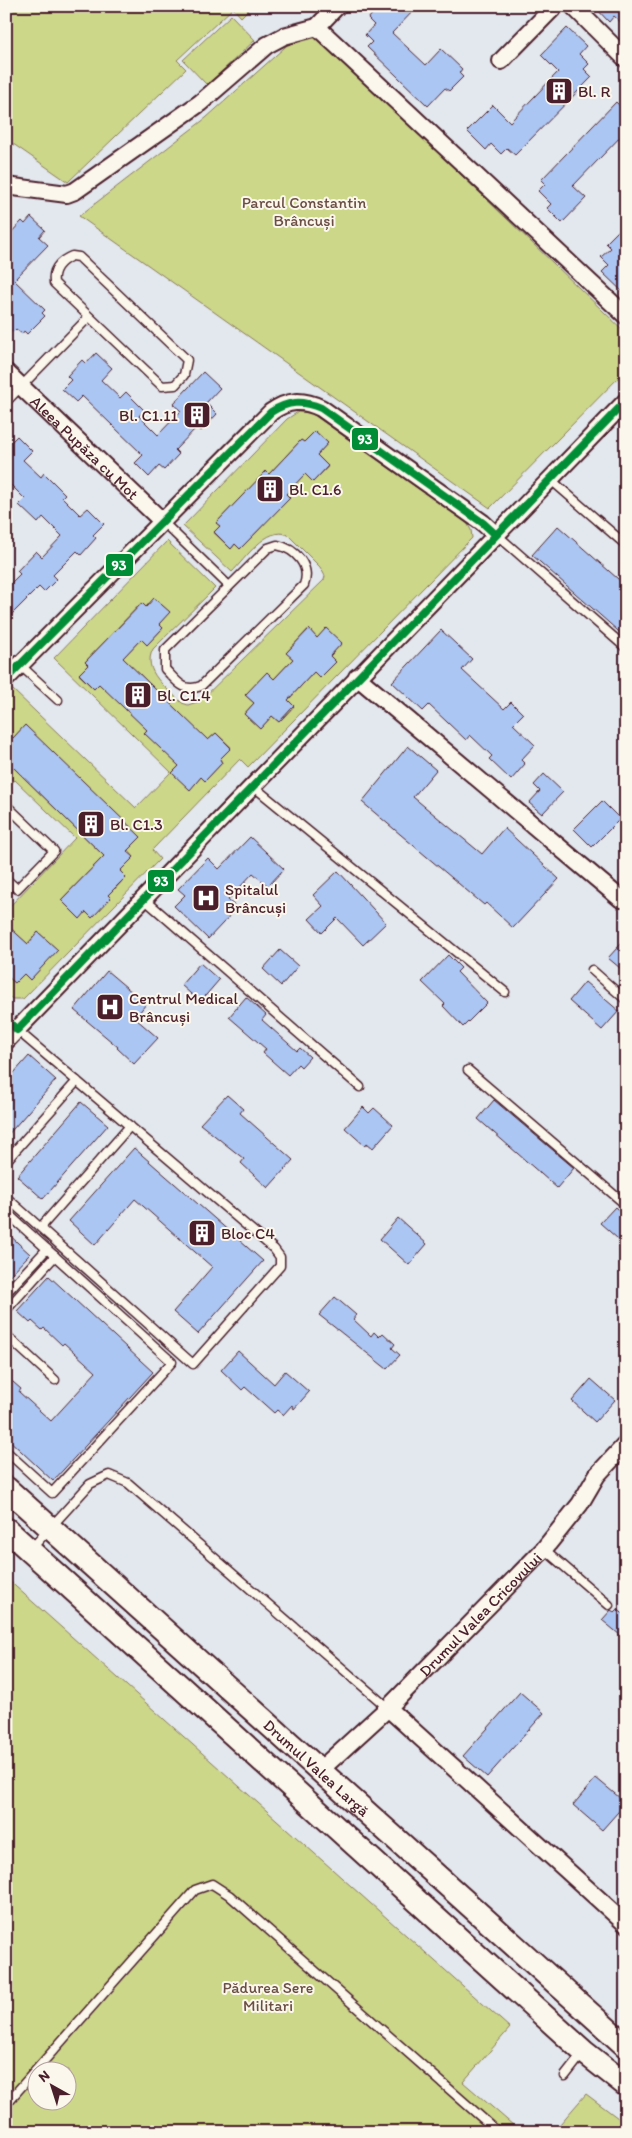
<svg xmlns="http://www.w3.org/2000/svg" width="632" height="2138" viewBox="0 0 632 2138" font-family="Itim,sans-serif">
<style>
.green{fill:#ccd78a;stroke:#8b7b5a;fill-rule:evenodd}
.building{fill:#acc6f3;stroke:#4a1f2b}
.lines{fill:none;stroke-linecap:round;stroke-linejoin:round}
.service-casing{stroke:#4a1f2b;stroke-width:11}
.minor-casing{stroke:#4a1f2b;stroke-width:20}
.secondary-casing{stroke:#4a1f2b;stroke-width:26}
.service{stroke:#fbf7ec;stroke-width:8}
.minor{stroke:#fbf7ec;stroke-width:16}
.secondary{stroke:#fbf7ec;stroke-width:22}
.bus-1-casing{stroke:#fbf7ec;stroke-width:11}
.bus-1{stroke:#008d36;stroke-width:8}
.labels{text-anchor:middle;stroke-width:4;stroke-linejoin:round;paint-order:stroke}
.poi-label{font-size:16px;fill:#4a1f2b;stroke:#fbf7ec;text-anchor:start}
.park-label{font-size:16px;fill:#6a4d43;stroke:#fbf7ec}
.street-label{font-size:16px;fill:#4a1f2b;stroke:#fbf7ec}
.line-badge{stroke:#fbf7ec;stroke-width:2}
.badge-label{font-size:14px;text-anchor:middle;font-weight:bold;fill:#fff}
</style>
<rect width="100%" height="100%" fill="#e3e8ee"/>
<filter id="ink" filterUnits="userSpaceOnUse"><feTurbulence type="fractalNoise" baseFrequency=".02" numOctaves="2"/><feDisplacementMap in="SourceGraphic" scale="10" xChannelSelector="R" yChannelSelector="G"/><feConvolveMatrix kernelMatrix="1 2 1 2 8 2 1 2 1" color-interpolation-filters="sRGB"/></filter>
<g filter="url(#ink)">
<g class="green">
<polygon points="6,6 252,6 241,17 233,8 177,60 186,69 68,182 6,139"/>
<polygon points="231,15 255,40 207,85 183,60"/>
<polygon points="314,34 626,333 626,370 490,508 79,216 206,118 294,39"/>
<path d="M 298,412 L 311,413 L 467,523 L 471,530 L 472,538 L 248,767 L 240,759 L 152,850 L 160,859 L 23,999 L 13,999 L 6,995 L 6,975 L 15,983 L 24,974 L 31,979 L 57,950 L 38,932 L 27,944 L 6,924 L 6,901 L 11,905 L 75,838 L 15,780 L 6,789 L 6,775 L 14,768 L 104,856 L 61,900 L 79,918 L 86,912 L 91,917 L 111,898 L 105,892 L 112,886 L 115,889 L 126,877 L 120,871 L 134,857 L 25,726 L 13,738 L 6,740 L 6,695 L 12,689 L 136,808 L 171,772 L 54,658 L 167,541 L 215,588 L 153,649 C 141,671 168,689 182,703 L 188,705 L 200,701 L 324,580 L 325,576 L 320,567 L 288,535 C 267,525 245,559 232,572 L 183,526 L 287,419 ZM 315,431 L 328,443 L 317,455 L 328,467 L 313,482 L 302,471 L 260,529 L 240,549 L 235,544 L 231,549 L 214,533 L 220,526 L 216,523 L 266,472 L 269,474 L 301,440 L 304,442 ZM 155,598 L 169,612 L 159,624 L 163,628 L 147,645 L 141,639 L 116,665 L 140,674 L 204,744 L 216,733 L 231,747 L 220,759 L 222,763 L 205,781 L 201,777 L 190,789 L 183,762 L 145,733 L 149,727 C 129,715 116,700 102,680 L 94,689 L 79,675 L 88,665 L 85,662 L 141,603 L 146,607 ZM 308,629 L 317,638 L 342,643 L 330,656 L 336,662 L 320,678 L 314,672 L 288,700 L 294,706 L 279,722 L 272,716 L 260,729 L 244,714 L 254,703 L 245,695 L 274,679 L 293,659 L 287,652 Z"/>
<path d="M 6,1578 L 510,2028 L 463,2082 L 521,2132 L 6,2132 ZM 38,2070 L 68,2070 L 68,2100 L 38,2100 Z"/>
<polygon points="586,2094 626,2124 626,2132 553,2132"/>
</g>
<g class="building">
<polygon points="379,6 418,6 392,33 426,65 441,49 462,69 459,73 463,77 449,91 445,88 428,106 367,47 372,42 365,35 374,25 368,19"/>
<polygon points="594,6 626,6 626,27 614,16 609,22"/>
<polygon points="567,28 586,46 579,54 589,64 584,69 592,77 515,155 507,148 501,154 491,144 486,150 467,131 493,105 510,122 558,72 541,55"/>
<polygon points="616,102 626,112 626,131 573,186 586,198 562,223 547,208 551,204 538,191 545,184 541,180"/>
<polygon points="31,217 45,230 39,237 48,245 14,280 45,310 42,313 45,316 27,334 24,331 22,334 16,329 13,332 6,326 6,238 22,221 25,224"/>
<polygon points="626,223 626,295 602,272 609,265 601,257 611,248 606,243"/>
<polygon points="96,353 112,368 101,380 120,398 126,392 144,410 139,416 158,435 181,411 173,404 203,372 220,388 206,403 217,414 201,431 197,427 175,450 179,454 164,470 159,466 149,477 135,463 143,455 82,396 76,402 62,389 71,380 67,376 82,360 86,364"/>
<polygon points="315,431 328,443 317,455 328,466 313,482 305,474 286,494 290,498 240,549 235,544 231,549 214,532 220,526 216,523 266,471 269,474 301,440 304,442"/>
<polygon points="17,436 32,451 23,460 41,477 44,473 65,494 62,497 80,515 88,508 104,524 93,535 96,538 81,555 77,551 53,575 57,579 44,592 39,587 6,620 6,588 20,574 17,571 36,551 42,557 62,536 43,517 38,523 19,505 25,499 6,480 6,447"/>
<polygon points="558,526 626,586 626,638 532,555"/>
<polygon points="154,598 170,612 159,624 163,628 147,645 141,639 123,658 208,740 216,733 231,748 220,759 222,763 205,781 201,777 190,790 172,773 179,766 144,733 147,730 99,684 94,689 79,674 88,665 85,662 142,603 146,607"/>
<polygon points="326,628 342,643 330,656 336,662 320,678 314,672 288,700 294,706 279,722 272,716 260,729 244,714 254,703 245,695 267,672 274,679 293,659 286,653 309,629 317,638"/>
<polygon points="441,630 472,659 462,670 504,709 511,702 523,714 513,724 535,745 521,760 525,764 511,780 489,759 492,756 470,735 466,740 429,705 423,711 392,682"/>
<polygon points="25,725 141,837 127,851 134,857 120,871 126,877 108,895 111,898 92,918 86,912 80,919 61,900 104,856 14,768 6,775 6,732 13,738"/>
<polygon points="408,746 436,770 413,797 482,854 504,828 559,879 513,928 486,903 484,905 362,802"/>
<polygon points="544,774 563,792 542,814 529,803 540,791 534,785"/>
<polygon points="602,801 620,819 592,847 574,829"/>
<polygon points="250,837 284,869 268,886 253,873 228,900 237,908 208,939 174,906 185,895 178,889 208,858 219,869"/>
<polygon points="338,871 386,923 363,945 337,918 322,933 309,919 323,906 313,895"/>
<polygon points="6,924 28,944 38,932 58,950 30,980 24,974 15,983 6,975"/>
<polygon points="626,938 626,973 608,958"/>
<polygon points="280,950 298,966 281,986 263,969"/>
<polygon points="448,955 461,968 457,972 487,1003 463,1027 443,1006 445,1004 422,982"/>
<polygon points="200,963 219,980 200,1002 181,985"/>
<polygon points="107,971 146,1004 135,1018 158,1038 134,1064 117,1048 118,1047 74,1010"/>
<polygon points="585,982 619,1011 602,1030 569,1001"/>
<polygon points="246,997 266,1015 262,1020 297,1051 300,1048 310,1057 301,1067 298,1064 288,1075 263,1053 266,1049 229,1017"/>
<polygon points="29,1056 56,1080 6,1137 6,1082"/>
<polygon points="227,1095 243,1109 240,1113 293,1160 268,1188 241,1163 244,1159 200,1124"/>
<polygon points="494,1100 574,1168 557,1188 478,1119"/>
<polygon points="81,1102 108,1125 43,1199 17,1176"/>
<polygon points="363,1107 369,1113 374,1108 393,1125 373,1148 367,1143 365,1146 345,1128"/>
<polygon points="134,1148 263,1261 198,1334 173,1312 212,1267 135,1199 95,1245 69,1221"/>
<polygon points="615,1207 626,1217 626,1246 600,1223"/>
<polygon points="398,1218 427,1244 409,1265 380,1239"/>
<polygon points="6,1232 30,1254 6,1279"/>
<polygon points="49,1276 153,1372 53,1481 6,1437 6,1376 21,1389 19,1392 51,1421 96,1372 64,1343 62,1345 44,1328 42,1330 32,1321 30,1323 17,1311"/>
<polygon points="335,1297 356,1315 353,1319 371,1336 374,1332 379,1337 383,1333 395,1344 392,1348 400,1355 387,1369 319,1315"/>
<polygon points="238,1351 274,1384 285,1371 309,1392 294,1409 292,1405 283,1415 277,1410 274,1413 245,1387 242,1390 221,1370"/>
<polygon points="591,1379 615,1400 595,1422 572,1401"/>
<polygon points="617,1609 626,1616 626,1640 602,1620 611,1610 614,1612"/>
<polygon points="520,1692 544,1713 487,1777 463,1756"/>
<polygon points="596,1778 626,1803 602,1830 573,1805"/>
</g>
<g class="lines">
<defs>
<g id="service">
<path d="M 72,256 L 79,257 L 187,360 L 184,375 L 175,385 L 162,386 L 54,283 C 52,269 60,261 72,256 Z"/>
<polyline points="6,402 89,317"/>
<polyline points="550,479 626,545"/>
<polyline points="163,522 229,586"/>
<polyline points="496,534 626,648"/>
<path d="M 277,545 C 296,549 311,566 304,585 L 201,686 C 183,693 177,681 165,669 L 165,650 L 268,548 Z"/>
<polyline points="20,665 58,700"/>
<polyline points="253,786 505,992"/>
<polyline points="6,805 54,851 17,889 6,879"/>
<polyline points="143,898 360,1087"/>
<polyline points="592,970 626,1000"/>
<polyline points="468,1070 626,1205"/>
<polyline points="6,1161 77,1081"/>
<polyline points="6,1197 193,1364 280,1266 280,1257 274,1249 17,1030"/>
<polyline points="6,1212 172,1362 52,1493 6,1451"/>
<polyline points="41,1227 130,1126"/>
<polyline points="6,1293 47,1249"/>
<polyline points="6,1310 55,1256"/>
<polyline points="6,1335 55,1380"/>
<polyline points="31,1549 90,1484 109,1475 128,1483 388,1708"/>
<polyline points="544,1549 609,1605"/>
<polyline points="565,2076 583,2053"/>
<polyline points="6,2104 195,1890 212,1884 229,1895 498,2132"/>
</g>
<g id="minor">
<polyline points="573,6 626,59"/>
<polyline points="317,27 626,316"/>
<polyline points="501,61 555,6"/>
<polyline points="6,186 67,194 75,191 200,103 267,45 284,36 317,27 337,6"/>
<path id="s1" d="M 6,372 L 163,522"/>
<polyline points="357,677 621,899"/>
<path d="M 6,679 L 271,412 C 288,400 302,399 321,408 L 483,523 L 495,534"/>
<polyline points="6,1041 626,401"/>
<polyline points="388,1708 626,1924"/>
<path id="s2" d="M 319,1771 L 388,1708 L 544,1549 L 580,1504 L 597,1475 L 626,1444"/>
</g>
<g id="secondary">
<path id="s3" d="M 6,1488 L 626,2046"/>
<polyline points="6,1529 584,2052 626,2085"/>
</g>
</defs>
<use href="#service" class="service-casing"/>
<use href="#minor" class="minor-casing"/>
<use href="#secondary" class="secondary-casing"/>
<use href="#service" class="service"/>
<use href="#minor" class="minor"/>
<use href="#secondary" class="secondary"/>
<defs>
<g id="bus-1">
<path d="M 6,679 L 271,412 C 288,401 302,400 321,408 L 483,523 L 495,534"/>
<polyline points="6,1019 17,1030 626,401"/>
</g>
</defs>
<use href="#bus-1" class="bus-1-casing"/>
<use href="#bus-1" class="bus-1"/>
</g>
</g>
<defs>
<symbol id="building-square" viewBox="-11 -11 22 22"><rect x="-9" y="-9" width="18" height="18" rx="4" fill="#4a1f2b" stroke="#fbf7ec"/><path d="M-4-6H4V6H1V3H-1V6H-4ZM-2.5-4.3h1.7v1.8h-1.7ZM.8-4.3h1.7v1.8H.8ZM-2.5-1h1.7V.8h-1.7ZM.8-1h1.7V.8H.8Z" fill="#fff"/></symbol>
<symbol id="hospital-square" viewBox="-11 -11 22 22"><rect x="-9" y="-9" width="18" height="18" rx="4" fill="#4a1f2b" stroke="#fbf7ec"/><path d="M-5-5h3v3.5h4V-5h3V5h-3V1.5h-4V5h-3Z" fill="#fff"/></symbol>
</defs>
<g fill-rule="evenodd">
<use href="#building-square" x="543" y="75" width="32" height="32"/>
<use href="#building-square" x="181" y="399" width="32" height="32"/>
<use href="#building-square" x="254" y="473" width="32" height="32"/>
<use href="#building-square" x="122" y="679" width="32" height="32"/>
<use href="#building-square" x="75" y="808" width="32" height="32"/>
<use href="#hospital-square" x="190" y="882" width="32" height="32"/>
<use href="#hospital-square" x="94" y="991" width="32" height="32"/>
<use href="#building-square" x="186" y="1217" width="32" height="32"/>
</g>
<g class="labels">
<g class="poi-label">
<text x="578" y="97">Bl. R</text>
<text x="178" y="421" text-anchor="end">Bl. C1.11</text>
<text x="289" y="495">Bl. C1.6</text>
<text x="157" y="701">Bl. C1.4</text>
<text x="110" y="830">Bl. C1.3</text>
<text x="225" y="895">Spitalul<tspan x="225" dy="18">Brâncuși</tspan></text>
<text x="129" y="1004">Centrul Medical<tspan x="129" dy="18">Brâncuși</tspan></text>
<text x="221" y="1239">Bloc C4</text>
</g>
<g class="park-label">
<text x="304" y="208">Parcul Constantin<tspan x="304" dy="18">Brâncuși</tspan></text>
<text x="268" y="1993">Pădurea Sere<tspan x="268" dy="18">Militari</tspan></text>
</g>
<g class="street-label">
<text dy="6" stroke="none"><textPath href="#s1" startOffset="109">Aleea Pupăza cu Moț</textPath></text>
<text dy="6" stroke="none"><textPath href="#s2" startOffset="225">Drumul Valea Cricovului</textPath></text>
<text dy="6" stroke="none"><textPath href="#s3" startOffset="418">Drumul Valea Largă</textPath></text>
</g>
</g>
<g class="line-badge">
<rect x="351" y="427" width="28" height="24" rx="5" fill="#008d36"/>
<rect x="105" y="553" width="29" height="24" rx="5" fill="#008d36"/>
<rect x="147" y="869" width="28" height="24" rx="5" fill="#008d36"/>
</g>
<g class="badge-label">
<text x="365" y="444">93</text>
<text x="119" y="570">93</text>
<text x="161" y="886">93</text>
</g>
<rect width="632" height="2138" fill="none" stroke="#fbf7ec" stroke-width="25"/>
<rect x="12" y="12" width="607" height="2113" fill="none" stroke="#4a1f2b" stroke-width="2" filter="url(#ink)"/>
<g transform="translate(52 2086) rotate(321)"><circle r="24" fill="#fbf7ec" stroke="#b4a19f"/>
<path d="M0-4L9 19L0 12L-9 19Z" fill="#4a1f2b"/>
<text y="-8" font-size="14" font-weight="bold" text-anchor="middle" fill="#4a1f2b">N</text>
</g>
</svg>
